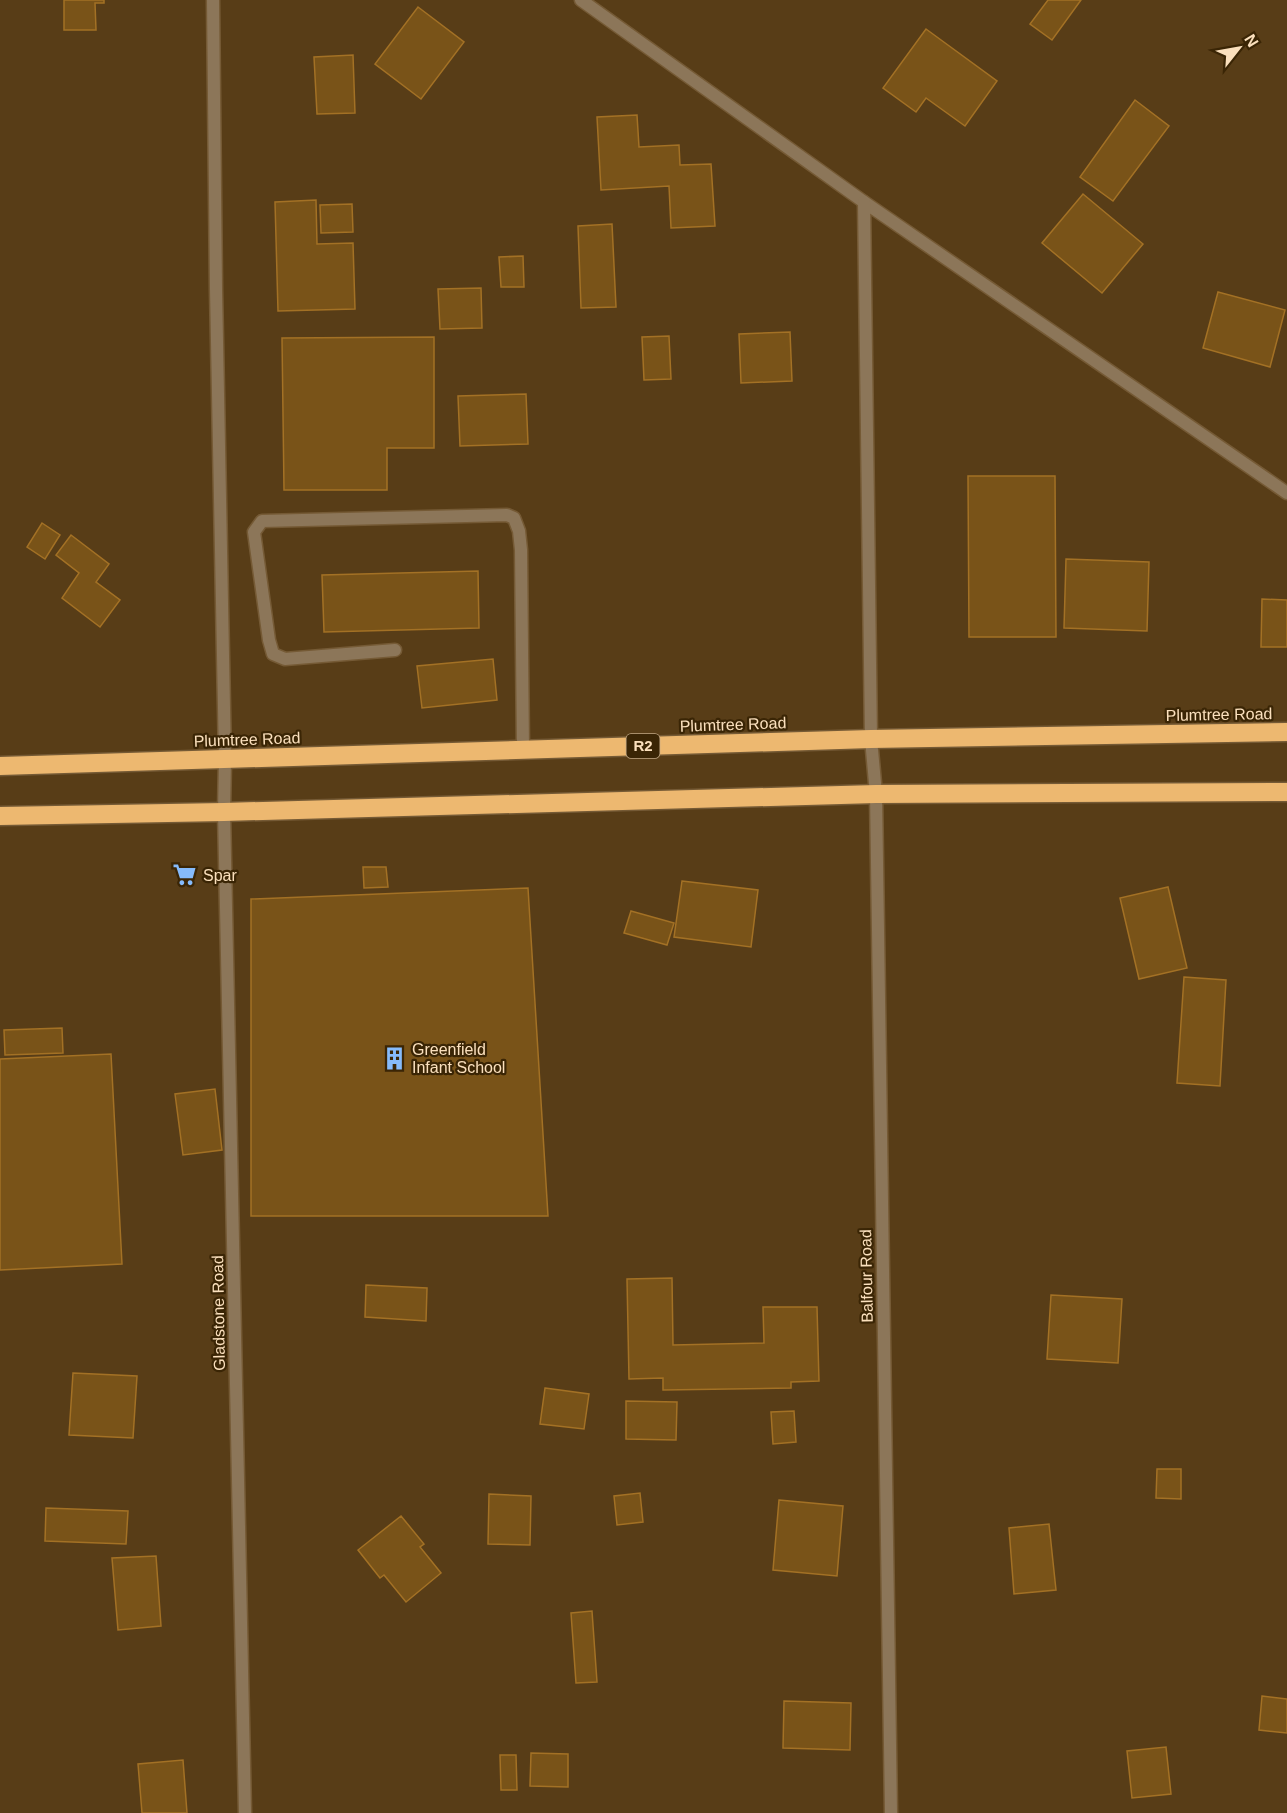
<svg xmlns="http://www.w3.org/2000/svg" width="1287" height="1813" viewBox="0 0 1287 1813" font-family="Helvetica,sans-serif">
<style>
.building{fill:#795318;stroke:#a37125;stroke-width:1.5}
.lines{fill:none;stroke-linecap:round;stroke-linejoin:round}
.lane-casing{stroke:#755a35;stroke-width:15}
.street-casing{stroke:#755a35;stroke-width:15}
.highway-casing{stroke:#755a35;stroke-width:21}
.lane{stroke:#8c7659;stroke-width:12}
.street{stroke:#8c7659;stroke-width:12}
.highway{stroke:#edb870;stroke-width:18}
.labels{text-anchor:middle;stroke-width:4.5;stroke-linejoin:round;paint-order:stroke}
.shield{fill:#3a2505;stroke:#c1a886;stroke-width:1.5}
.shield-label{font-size:15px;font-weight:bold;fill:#fbe0bd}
.street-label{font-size:16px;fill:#fbe0bd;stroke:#3a2505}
.poi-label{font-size:16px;fill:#fbe0bd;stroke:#3a2505;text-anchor:start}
</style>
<rect width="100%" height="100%" fill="#583d17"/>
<g class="building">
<polygon points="64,0 104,0 104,3 95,3 96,30 64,30"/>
<polygon points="1048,0 1081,0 1052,40 1030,24"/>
<polygon points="418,7 464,42 421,99 375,64"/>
<polygon points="926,29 997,81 965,126 926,98 916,112 883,88"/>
<polygon points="353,55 355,113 317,114 314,57"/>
<polygon points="1135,100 1169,126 1113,201 1080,177"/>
<polygon points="637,115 639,147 679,145 680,165 711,164 715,226 671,228 669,186 601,190 597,117"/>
<polygon points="1083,194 1143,244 1102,293 1042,243"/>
<polygon points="316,200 317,244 353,243 355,309 278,311 275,202"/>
<polygon points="352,204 353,232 321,233 320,205"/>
<polygon points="612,224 616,307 581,308 578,226"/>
<polygon points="523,256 524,287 501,287 499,257"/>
<polygon points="481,288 482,328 440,329 438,289"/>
<polygon points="1218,292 1285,310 1270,367 1203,348"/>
<polygon points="790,332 792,381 741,383 739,334"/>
<polygon points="669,336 671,379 644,380 642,337"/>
<polygon points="434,337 434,448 387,448 387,490 284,490 282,338"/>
<polygon points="526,394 528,444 460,446 458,396"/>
<polygon points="968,476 1055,476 1056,637 969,637"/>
<polygon points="42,523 60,535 45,559 27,547"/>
<polygon points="71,535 109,564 96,582 120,600 100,627 62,598 79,573 56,555"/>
<polygon points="1066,559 1149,562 1147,631 1064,628"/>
<polygon points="478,571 479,628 324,632 322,575"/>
<polygon points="1262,599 1287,600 1287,647 1261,647"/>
<polygon points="493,659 497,700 422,708 417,666"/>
<polygon points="363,867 386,867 388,887 364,888"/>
<polygon points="682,881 758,890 751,947 674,937"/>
<polygon points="1168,887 1187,968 1139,979 1120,898"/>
<polygon points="528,888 548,1216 251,1216 251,899"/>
<polygon points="631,911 674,923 667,945 624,933"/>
<polygon points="1184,977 1226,980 1220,1086 1177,1083"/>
<polygon points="62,1028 63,1053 5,1055 4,1030"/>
<polygon points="111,1054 122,1264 0,1270 0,1059"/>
<polygon points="215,1089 222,1150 183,1155 175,1094"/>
<polygon points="672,1278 673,1345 764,1343 763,1307 817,1307 819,1381 791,1382 791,1388 663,1390 663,1378 629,1379 627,1279"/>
<polygon points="366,1285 427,1288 426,1321 365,1317"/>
<polygon points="1051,1295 1122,1299 1118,1363 1047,1359"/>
<polygon points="73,1373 137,1376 133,1438 69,1435"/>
<polygon points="545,1388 589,1394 584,1429 540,1424"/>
<polygon points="626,1401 677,1402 676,1440 626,1439"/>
<polygon points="794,1411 796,1442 773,1444 771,1412"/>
<polygon points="1157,1469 1181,1469 1181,1499 1156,1498"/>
<polygon points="640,1493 643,1522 617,1525 614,1496"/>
<polygon points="489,1494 531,1496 530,1545 488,1544"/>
<polygon points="779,1500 843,1506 837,1576 773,1570"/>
<polygon points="46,1508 128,1511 126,1544 45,1541"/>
<polygon points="401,1516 424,1544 420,1547 441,1573 406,1602 384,1575 380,1578 358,1550"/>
<polygon points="1049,1524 1056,1590 1014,1594 1009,1528"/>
<polygon points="156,1556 161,1626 118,1630 112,1558"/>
<polygon points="592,1611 597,1682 576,1683 571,1613"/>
<polygon points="1262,1696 1287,1699 1287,1733 1259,1730"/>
<polygon points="784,1701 851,1703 850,1750 783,1748"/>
<polygon points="1166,1747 1171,1794 1132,1798 1127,1751"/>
<polygon points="531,1753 568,1754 568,1787 530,1786"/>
<polygon points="500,1755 516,1755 517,1790 501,1790"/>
<polygon points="183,1760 187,1813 142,1813 138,1764"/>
</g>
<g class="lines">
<defs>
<polyline id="lane" points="395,650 285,659 273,654 269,640 254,532 262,521 507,515 514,518 519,531 521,550 523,750"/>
<g id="street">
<polyline points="213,0 216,289 225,760 224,812 245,1813"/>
<polyline points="581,0 864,202 1287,493"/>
<polyline points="864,202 871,739 876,794 891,1813"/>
</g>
<g id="highway">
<polyline points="0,766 871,739 1287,732"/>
<polyline points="0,816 224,812 876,794 1287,792"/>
</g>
</defs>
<use href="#lane" class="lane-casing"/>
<use href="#street" class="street-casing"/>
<use href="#highway" class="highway-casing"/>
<use href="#lane" class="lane"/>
<use href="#street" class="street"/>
<use href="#highway" class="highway"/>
</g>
<defs>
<symbol id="supermarket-bare" viewBox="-9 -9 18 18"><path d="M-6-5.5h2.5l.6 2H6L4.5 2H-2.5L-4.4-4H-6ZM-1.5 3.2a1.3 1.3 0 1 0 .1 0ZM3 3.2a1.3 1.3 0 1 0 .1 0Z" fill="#86bbfb" stroke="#3a2505" stroke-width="2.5" paint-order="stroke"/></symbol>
<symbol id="building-bare" viewBox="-9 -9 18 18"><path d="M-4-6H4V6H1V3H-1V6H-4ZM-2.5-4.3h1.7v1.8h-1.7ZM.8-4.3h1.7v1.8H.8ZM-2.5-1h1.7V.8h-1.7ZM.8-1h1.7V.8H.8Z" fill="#86bbfb" stroke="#3a2505" stroke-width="2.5" paint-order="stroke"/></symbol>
</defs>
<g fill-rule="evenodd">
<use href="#supermarket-bare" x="168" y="858" width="33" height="33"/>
<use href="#building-bare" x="378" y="1042" width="33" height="33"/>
</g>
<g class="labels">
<rect class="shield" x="626.5" y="734" width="33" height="24" rx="4.5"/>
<g class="shield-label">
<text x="643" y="751">R2</text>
</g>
<g class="street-label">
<text transform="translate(1219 714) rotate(-1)" y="6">Plumtree Road</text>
<text transform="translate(733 724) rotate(-2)" y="6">Plumtree Road</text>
<text transform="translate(247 739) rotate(-2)" y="6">Plumtree Road</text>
<text transform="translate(866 1276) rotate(-91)" y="6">Balfour Road</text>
<text transform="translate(218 1313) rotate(-91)" y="6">Gladstone Road</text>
</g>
<g class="poi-label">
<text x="203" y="881">Spar</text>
<text x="412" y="1055">Greenfield<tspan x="412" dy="18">Infant School</tspan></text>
</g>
</g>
<g transform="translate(1239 48) rotate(59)" stroke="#3a2505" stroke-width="4.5" paint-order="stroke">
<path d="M0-4.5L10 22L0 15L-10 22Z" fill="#fbe0bd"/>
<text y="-9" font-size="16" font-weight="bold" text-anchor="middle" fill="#fbe0bd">N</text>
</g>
</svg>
